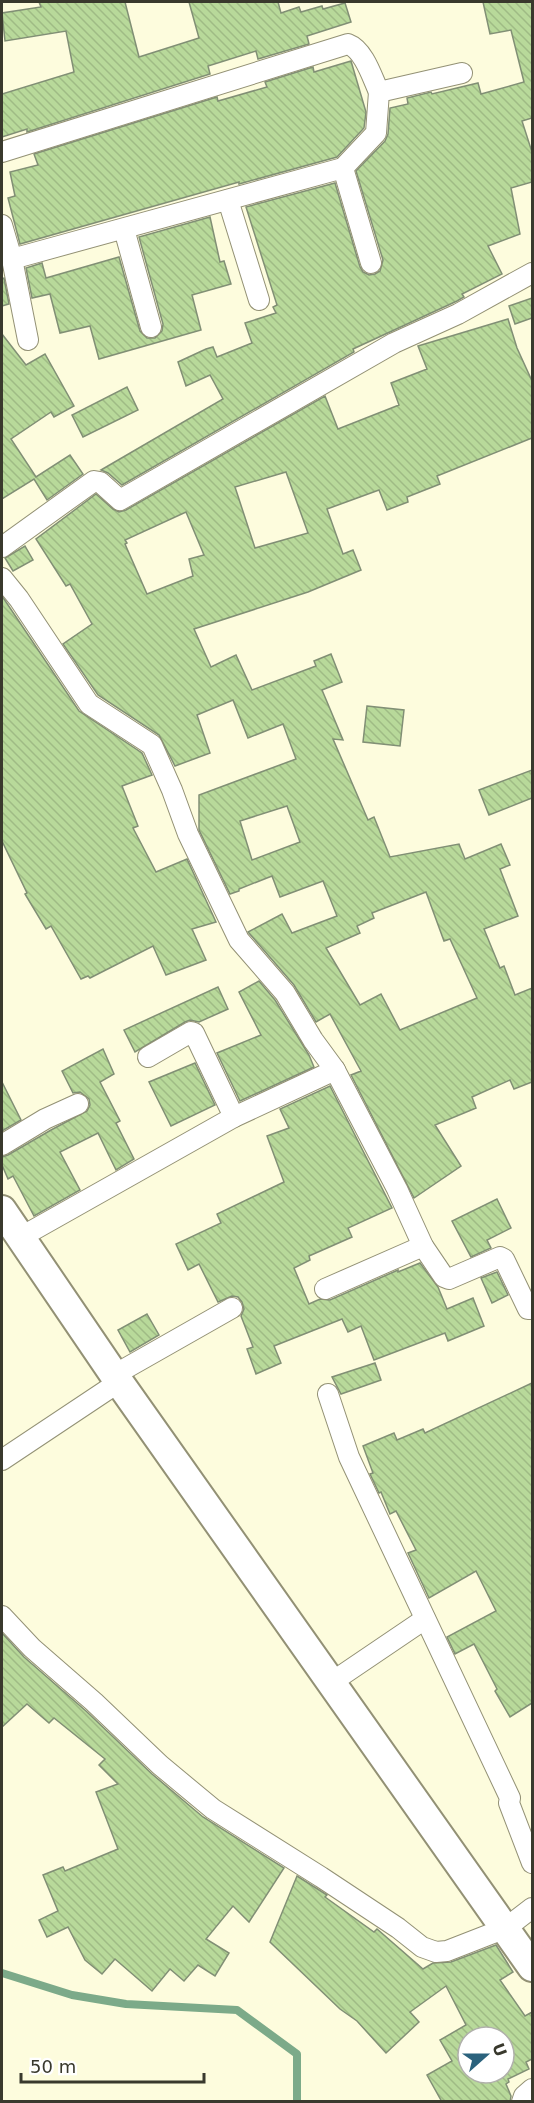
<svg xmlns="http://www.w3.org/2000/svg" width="534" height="2103" viewBox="0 0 534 2103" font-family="'DejaVu Sans',sans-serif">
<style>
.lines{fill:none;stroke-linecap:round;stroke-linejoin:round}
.stream{stroke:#7caa89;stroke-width:8}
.building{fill:url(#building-back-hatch);stroke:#818f75;stroke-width:1.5;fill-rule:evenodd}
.street-casing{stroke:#939175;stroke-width:22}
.secondary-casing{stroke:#939175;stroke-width:32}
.street{stroke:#fff;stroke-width:20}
.secondary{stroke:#fff;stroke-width:28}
</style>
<defs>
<pattern id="building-back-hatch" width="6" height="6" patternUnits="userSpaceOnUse" patternTransform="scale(1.5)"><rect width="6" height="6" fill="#b8d99a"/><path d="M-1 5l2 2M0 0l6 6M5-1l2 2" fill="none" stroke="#9fbb85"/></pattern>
</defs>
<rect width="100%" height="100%" fill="#fdfcdd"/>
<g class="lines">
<polyline class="stream" points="2,1973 72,1995 126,2004 237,2010 297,2054 297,2102"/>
</g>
<g class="building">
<polygon points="39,2 125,2 139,57 199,38 189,2 278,2 281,13 299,7 301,12 322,6 323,9 345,3 351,22 307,36 309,44 258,59 256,51 208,66 210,74 27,132 27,129 2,137 2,94 74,72 66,31 5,41 2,13 41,7"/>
<polygon points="483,2 532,2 532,118 522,121 532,152 532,182 511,188 520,234 488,246 502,274 462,294 464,297 457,301 353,349 354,352 122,485 108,473 101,470 223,399 210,375 186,386 178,362 206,349 213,347 217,357 252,343 245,323 276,313 273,307 277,305 246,207 335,183 360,267 363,272 369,275 375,274 380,271 383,260 356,171 385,141 388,134 390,108 408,104 407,98 431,92 432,94 478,83 481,94 524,82 511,30 490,34"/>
<polygon points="351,61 366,112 364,128 337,157 239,184 239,182 20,244 8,198 15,196 10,172 38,165 34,154 217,97 218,101 267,87 265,82 313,67 314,72"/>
<polygon points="210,217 220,262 224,261 231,284 192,295 201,330 99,359 90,326 60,333 50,294 32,298 26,268 42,263 46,278 119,257 140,331 147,338 155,338 162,331 163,324 139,237"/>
<polygon points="4,278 9,304 2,306 2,279"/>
<polygon points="532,298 532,318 515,324 509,306"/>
<path d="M 508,319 L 517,348 L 532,381 L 532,438 L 437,476 L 440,484 L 407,497 L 408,502 L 387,510 L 379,490 L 327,509 L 343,554 L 353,550 L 361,570 L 308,592 L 194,629 L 211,667 L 236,655 L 252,690 L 316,666 L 314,661 L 331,654 L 342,682 L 322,690 L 343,740 L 333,739 L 368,820 L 374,817 L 390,857 L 459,844 L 465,859 L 501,844 L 510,865 L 500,869 L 518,916 L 484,929 L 500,968 L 504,966 L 515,995 L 532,988 L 532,1082 L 514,1089 L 510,1080 L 472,1097 L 476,1108 L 435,1125 L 461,1166 L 414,1198 L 351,1075 L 361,1071 L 330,1014 L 316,1022 L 294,985 L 248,932 L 282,914 L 292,933 L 337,916 L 323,881 L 280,897 L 272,876 L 239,889 L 239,891 L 230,894 L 199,830 L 199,795 L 296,759 L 283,724 L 248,738 L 233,700 L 197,715 L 210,753 L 175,766 L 159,735 L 98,695 L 63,644 L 92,624 L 70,584 L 66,586 L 36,539 L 96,494 L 113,509 L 119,512 L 126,510 L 325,396 L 338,429 L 399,405 L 391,383 L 427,369 L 418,346 ZM 286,472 L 308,533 L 255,548 L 235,487 ZM 186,512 L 204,555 L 189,559 L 193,576 L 147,594 L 125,544 L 127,543 L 125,540 ZM 287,806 L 300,842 L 252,860 L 240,821 ZM 426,892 L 444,941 L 450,939 L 477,998 L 400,1030 L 381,994 L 360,1005 L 326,948 L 360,933 L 357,926 L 374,918 L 372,913 Z"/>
<polygon points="2,334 26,365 45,354 74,406 54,417 51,412 11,439 36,477 70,455 83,474 47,500 34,479 2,499"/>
<polygon points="127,387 138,410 83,437 72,415"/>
<polygon points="25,546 33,560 13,571 5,558"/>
<polygon points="2,596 79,711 142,753 152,775 122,786 138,826 133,828 156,872 187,859 216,922 192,929 206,960 166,975 153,946 90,978 88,976 81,979 51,926 46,929 25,894 27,893 2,841"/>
<polygon points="367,706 404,710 400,746 363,742"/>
<polygon points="532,770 532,798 489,815 479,790"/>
<polygon points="259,981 275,1000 309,1055 314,1067 240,1101 217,1053 261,1035 239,992"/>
<polygon points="218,987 228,1009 199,1022 190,1020 185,1022 135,1052 124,1030"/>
<polygon points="103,1049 114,1074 100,1082 120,1121 116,1123 134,1159 116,1170 98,1133 60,1152 80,1190 34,1216 13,1176 8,1179 2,1165 2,1157 8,1155 51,1130 87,1111 90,1105 89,1099 80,1092 73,1093 62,1071"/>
<polygon points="195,1063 215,1105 171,1126 149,1082"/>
<polygon points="2,1082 21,1120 2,1131"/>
<polygon points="330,1086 392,1208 348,1228 352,1237 309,1256 310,1260 294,1268 309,1304 320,1299 330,1300 398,1270 398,1272 420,1263 438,1287 447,1309 473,1298 484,1326 448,1341 445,1333 374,1360 361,1326 348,1332 342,1319 274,1346 281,1363 256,1374 247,1349 253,1347 241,1316 244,1309 242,1302 238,1297 232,1296 218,1302 199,1264 188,1270 176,1244 221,1223 217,1214 284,1182 267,1136 289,1128 280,1109"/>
<polygon points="497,1199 511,1228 487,1240 491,1248 471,1257 452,1221"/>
<polygon points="497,1272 508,1295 492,1303 481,1278"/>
<polygon points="147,1314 159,1335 130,1352 118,1330"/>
<polygon points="375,1363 381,1380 341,1394 332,1377"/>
<polygon points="532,1383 532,1703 510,1717 495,1691 497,1689 474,1644 455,1654 447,1637 496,1611 476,1571 429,1598 408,1553 416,1550 396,1511 390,1514 381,1492 379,1493 370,1474 373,1473 363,1446 394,1433 397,1440 423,1429 425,1433"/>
<polygon points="2,1633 24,1657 86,1711 152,1774 203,1817 284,1868 249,1922 233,1906 206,1939 229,1953 215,1976 198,1965 184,1981 170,1969 152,1991 115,1959 102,1974 85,1960 68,1927 47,1937 39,1920 58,1911 43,1875 63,1867 65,1871 118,1849 96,1792 118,1784 99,1765 105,1759 54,1718 49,1723 27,1704 2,1727"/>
<path d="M 297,1876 L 327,1895 L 325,1897 L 374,1932 L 377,1929 L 423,1969 L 433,1963 L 451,1962 L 496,1945 L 513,1972 L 500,1980 L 525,2016 L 532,2012 L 532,2059 L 526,2062 L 529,2069 L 508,2079 L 509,2082 L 506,2084 L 511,2096 L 510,2102 L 442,2102 L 427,2075 L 452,2061 L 440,2040 L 466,2025 L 446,1986 L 410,2012 L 419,2022 L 386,2053 L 357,2021 L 340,2009 L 270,1942 ZM 468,2037 L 504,2037 L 504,2073 L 468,2073 Z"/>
</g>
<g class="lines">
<defs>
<g id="street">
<path d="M 2,152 L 348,44 C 364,50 372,77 379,92"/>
<polyline points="343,168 371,263"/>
<polyline points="228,200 259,300"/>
<polyline points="2,225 12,259 343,168 376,133 379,92 462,73"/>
<polyline points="124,229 151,327"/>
<polyline points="12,259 28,340"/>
<polyline points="2,547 94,481 100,482 120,500 394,343 458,314 532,273"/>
<polyline points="2,578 19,599 89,704 152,745 172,790 188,834 239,940 285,993 313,1040 335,1070"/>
<polyline points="148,1057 191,1032 194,1033 234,1117"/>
<polyline points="2,1145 45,1119 78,1104"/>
<polyline points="21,1237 234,1117 335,1070 397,1189 423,1246 444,1277 449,1279 500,1257 504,1259 528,1309 532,1309"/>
<polyline points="325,1289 423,1246"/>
<polyline points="114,1375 232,1308"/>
<polyline points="328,1394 349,1457 510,1798 509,1803 532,1863"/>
<polyline points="2,1460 119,1382"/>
<polyline points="2,1616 32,1648 94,1702 160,1765 213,1809 321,1877 398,1928 422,1947 436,1952 447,1951 506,1928 532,1908"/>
<polyline points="332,1682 425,1619"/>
<polyline points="522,2102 524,2096 532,2089"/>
</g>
<polyline id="secondary" points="2,1210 119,1382 532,1967"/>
</defs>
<use href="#street" class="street-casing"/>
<use href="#secondary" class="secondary-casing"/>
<use href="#street" class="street"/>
<use href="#secondary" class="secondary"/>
</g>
<rect width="534" height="2103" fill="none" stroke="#39392d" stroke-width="6"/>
<g transform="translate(486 2055) rotate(69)"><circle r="28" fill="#ffffff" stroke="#b0b0ab" stroke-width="1.5"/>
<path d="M0-4.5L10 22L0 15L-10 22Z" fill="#2b627d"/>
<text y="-9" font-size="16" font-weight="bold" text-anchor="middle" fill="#39392d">U</text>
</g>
<path d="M21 2073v9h183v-9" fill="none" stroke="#39392d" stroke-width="3"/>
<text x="30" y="2073" font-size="18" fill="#39392d" stroke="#ffffff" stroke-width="4.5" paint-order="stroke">50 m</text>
</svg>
